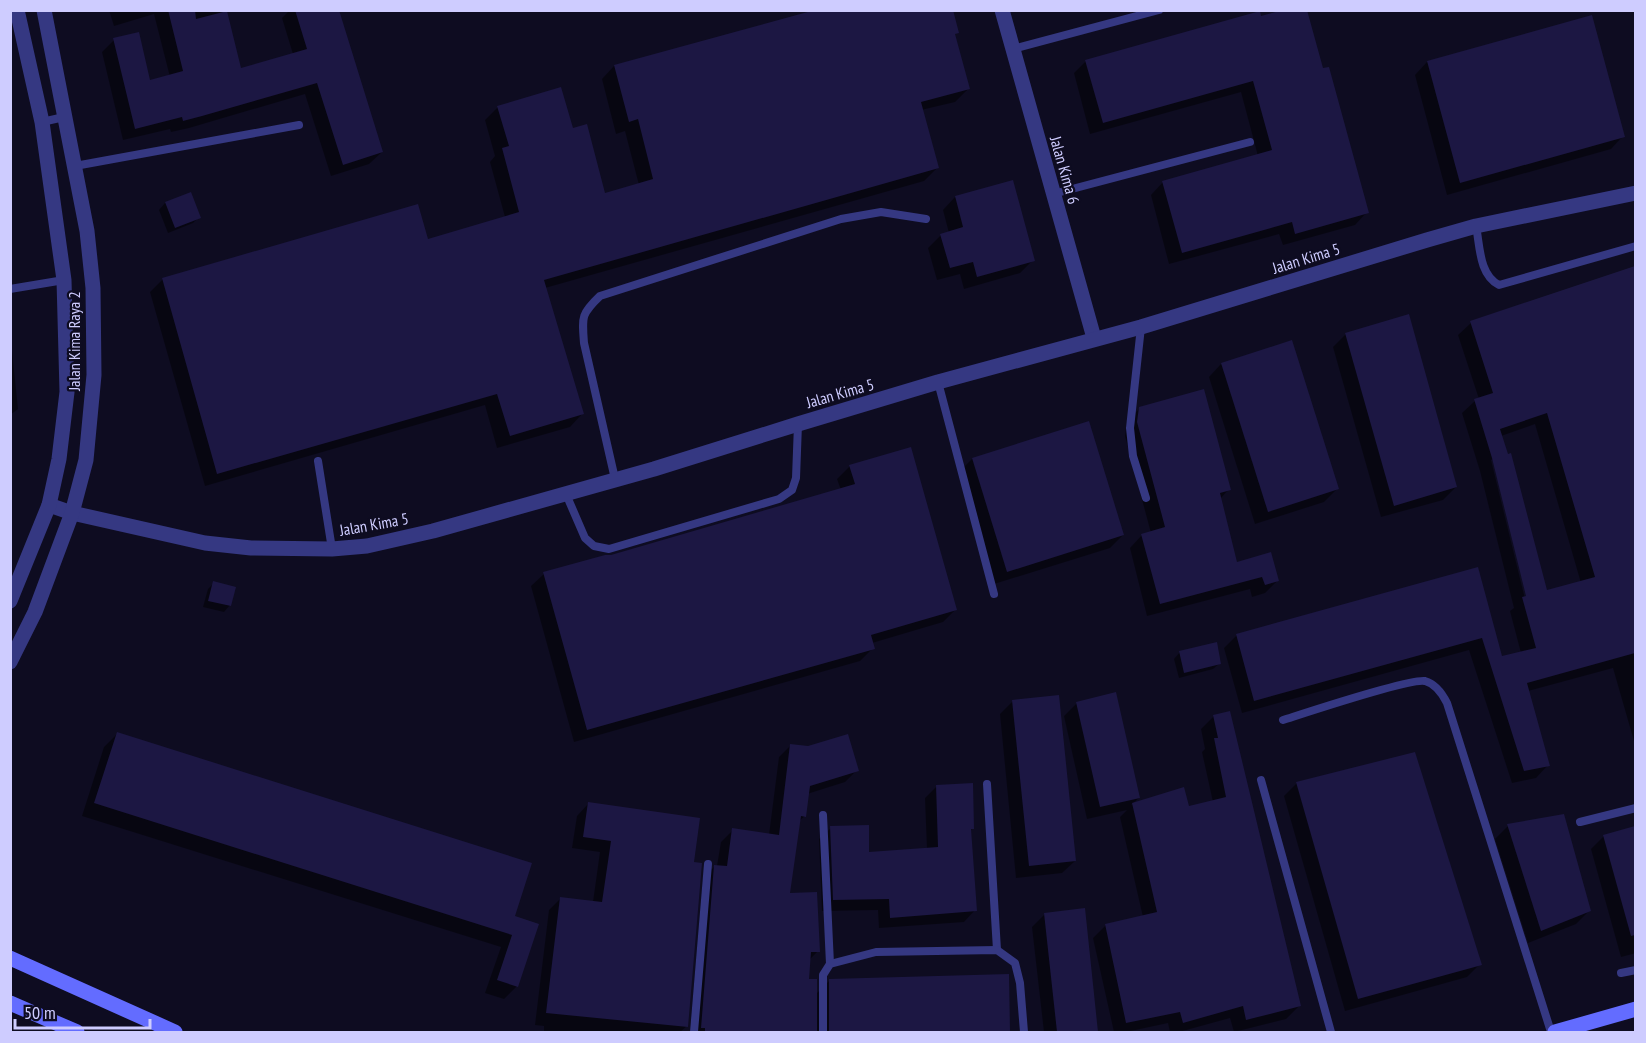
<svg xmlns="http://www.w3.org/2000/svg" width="1646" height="1043" viewBox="0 0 1646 1043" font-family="'PT Sans Narrow',sans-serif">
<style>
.shadow{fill:#0007;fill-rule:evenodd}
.building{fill:#1c1743;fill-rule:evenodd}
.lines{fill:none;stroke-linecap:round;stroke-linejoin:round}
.service{stroke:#353882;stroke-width:8}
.minor{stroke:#353882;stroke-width:15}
.secondary{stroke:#636cff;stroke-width:15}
.labels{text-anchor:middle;stroke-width:4.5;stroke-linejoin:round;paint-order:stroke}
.street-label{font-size:16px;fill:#ceccff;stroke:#0e0c21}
</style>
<rect width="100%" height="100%" fill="#0e0c21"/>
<g class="shadow">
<polygon points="109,10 225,10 240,70 293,54 282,18 290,10 338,10 382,152 369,164 331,176 305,94 189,128 171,132 170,129 123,140 102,52 114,40 149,82 170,77 154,14 114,26"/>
<polygon points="1260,18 1367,212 1355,225 1283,245 1279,234 1169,264 1151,195 1163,182 1258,156 1241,92 1090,134 1074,73 1086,61"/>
<polygon points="957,32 954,35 968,89 955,102 921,110 937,168 924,181 545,288 582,414 570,427 497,448 485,405 205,486 150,292 163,279 427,241 505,217 490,162 495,156 485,120 498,107 572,130 604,195 639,185 625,131 616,134 602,79 614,66"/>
<polygon points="1427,62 1623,136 1611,149 1447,195 1415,75"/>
<polygon points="191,194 199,217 193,223 168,233 159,210 165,203"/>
<polygon points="955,197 1033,260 1020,273 964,289 960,274 937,280 928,248 941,235 949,233 943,210"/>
<path d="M 1633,268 L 1636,275 L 1636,748 L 1613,668 L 1528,691 L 1548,765 L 1536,778 L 1512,783 L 1469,650 L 1242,713 L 1224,648 L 1237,635 L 1477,569 L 1501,658 L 1521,653 L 1510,611 L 1514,608 L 1480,471 L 1462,413 L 1475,401 L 1479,399 L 1458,335 L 1471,323 ZM 1535,424 L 1581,583 L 1546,592 L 1501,436 ZM 1493,459 L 1529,603 L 1526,603 L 1491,460 Z"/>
<polygon points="1346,334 1456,487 1443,500 1381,517 1333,347"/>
<polygon points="10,351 12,351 18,409 10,415"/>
<polygon points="1221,364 1337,489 1324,502 1255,524 1209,377"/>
<polygon points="1139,409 1229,489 1220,499 1236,564 1277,581 1265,593 1252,597 1250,589 1147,616 1130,548 1142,535 1151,533 1125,436 1127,421"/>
<polygon points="1088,423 1123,535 1110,548 994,584 959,472 972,459"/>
<polygon points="850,466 956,609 943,622 872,643 873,648 860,661 574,742 531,586 544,574 611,557 841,490 837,479"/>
<polygon points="214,583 230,605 224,612 203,607 208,589"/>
<polygon points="1180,652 1220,663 1213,669 1179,678 1174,659"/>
<polygon points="1013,701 1075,861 1062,873 1016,878 1000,714"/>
<polygon points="1077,703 1139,798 1131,805 1183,789 1188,808 1213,802 1202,752 1205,749 1201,729 1214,716 1299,1006 1286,1019 1234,1032 1230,1018 1179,1032 1170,1032 1168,1023 1126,1032 1114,1032 1093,938 1106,925 1143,917 1120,817 1127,810 1087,819 1064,716"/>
<polygon points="117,734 513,917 517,986 504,999 485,993 501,947 82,816 104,747"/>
<polygon points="790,746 857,770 845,782 807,794 805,816 799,821 788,895 818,951 809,960 808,981 815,995 830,980 1008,975 1009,1032 690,1032 703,878 715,866 717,866 721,842 733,830 769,835 779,757"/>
<polygon points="1297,783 1480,964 1467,977 1345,1011 1284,796"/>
<polygon points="937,786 973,828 969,831 975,910 964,922 879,928 878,910 822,911 819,839 831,828 868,854 927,849 925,798"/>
<polygon points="588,804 692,863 687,1026 680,1032 544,1032 544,1026 535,1025 549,910 560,899 593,902 600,852 572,848 577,816"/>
<polygon points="1508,826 1589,911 1576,924 1528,943 1495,839"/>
<polygon points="1636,827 1636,953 1621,957 1591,849 1604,836"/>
<polygon points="1083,910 1097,1032 1044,1032 1032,927 1045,914"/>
</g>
<g class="building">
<polygon points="168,10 195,10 196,19 227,11 241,68 307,49 295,10 339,10 383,152 343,165 317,83 202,116 183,121 182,117 135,129 113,38 139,32 150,80 183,71"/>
<polygon points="815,10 953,10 959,33 955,34 970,89 921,102 939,168 544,280 584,414 510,436 497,394 217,474 162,278 418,204 428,239 519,212 502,148 509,146 497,106 561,87 573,128 587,124 605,193 653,179 638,119 629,122 614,65"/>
<polygon points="1283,10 1307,10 1323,68 1329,67 1369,213 1295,234 1292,222 1182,253 1162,181 1272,150 1253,81 1103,123 1085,60 1260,11 1261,16"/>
<polygon points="1592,15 1625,137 1460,183 1427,61"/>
<polygon points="1013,180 1035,261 977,277 973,262 950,268 940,234 963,227 955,196"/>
<polygon points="191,192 201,218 175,228 165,202"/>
<path d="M 1635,266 L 1635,653 L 1527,683 L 1550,766 L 1524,771 L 1482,638 L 1254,701 L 1236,634 L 1478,567 L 1502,656 L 1536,648 L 1522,597 L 1526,596 L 1492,458 L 1474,399 L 1493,393 L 1470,321 ZM 1547,413 L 1595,577 L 1547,590 L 1511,453 L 1508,454 L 1500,429 Z"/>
<polygon points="1409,314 1457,487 1394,506 1345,333"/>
<polygon points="1292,340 1339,489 1268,512 1221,363"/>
<polygon points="1204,389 1231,490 1220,493 1237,562 1271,552 1279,581 1265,585 1262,577 1160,604 1141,534 1165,527 1137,422 1139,407"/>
<polygon points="1089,421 1124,535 1007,572 972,458"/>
<polygon points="911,447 957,610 871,635 875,649 587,730 543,572 605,555 611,555 855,484 849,465"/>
<polygon points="213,581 236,587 231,606 208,601"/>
<polygon points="1217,642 1221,664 1184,673 1179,651"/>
<polygon points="1116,692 1140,798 1100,807 1076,702"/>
<polygon points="1059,695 1076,861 1029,866 1012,700"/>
<polygon points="1230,711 1301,1006 1246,1020 1243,1006 1183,1023 1180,1012 1126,1023 1105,924 1157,912 1132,803 1184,787 1189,806 1226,797 1214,738 1218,738 1213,715"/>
<polygon points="117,732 532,863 515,916 539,924 518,987 497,980 512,935 94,803"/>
<polygon points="848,734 859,771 810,786 806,817 801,816 790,893 817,892 820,952 811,952 809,979 817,979 817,1032 705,1032 705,1028 701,1028 714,865 727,866 732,828 779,835 790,744 808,746"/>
<polygon points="1415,752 1482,965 1358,999 1296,782"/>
<polygon points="973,783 974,829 971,829 977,911 890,918 889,899 833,900 830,826 869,825 869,852 938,847 936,785"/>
<polygon points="588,802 700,818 694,862 702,863 688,1027 546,1013 560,897 602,902 611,841 583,837"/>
<polygon points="1564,814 1591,911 1541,931 1507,824"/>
<polygon points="1635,826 1635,935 1631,936 1603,835"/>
<polygon points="1085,908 1098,1032 1057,1032 1044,913"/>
<polygon points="1009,974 1010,1032 829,1032 829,979"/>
</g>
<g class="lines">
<g class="service">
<polyline points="1013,49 1159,10"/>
<polyline points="42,122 64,117"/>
<polyline points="75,166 299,125"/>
<polyline points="1053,194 1250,142"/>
<path d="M 1476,226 C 1480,246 1479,275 1499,285 L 1636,246"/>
<polyline points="10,289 64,280"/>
<polyline points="1141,327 1130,428 1133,456 1146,498"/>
<polyline points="938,382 994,594"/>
<polyline points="318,461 332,549"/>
<path d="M 615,479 L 584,343 C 582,317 581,314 600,296 L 841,219 L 881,212 L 926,219"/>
<polyline points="566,494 585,538 594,546 609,549 779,499 792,490 796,478 798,424"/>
<path d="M 1283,720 C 1305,713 1410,678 1425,681 C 1436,684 1442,693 1447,703 L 1551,1032"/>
<polyline points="1261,780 1331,1032"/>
<polyline points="987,784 997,950"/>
<polyline points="823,815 830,964"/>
<polyline points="1580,822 1636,808"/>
<polyline points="1621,973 1636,970"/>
<polyline points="694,1032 708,864"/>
<polyline points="823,1032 823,975 830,964 876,952 997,950 1015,963 1020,983 1024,1032"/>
</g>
<g class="minor">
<polyline points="1002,10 1094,338"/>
<polyline points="49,505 72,513 205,543 251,548 332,549 367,546 433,531 654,469 798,424 938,382 1141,327 1427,240 1476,226 1636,193"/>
<polyline points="10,601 49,505 59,459 67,392 64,280 42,122 17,10"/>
<polyline points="10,662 35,612 72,513 86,460 94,375 93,288 87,231 44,10"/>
</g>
<g class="secondary">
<polyline points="10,958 175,1032"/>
<polyline points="10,1003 77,1032"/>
<polyline points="1555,1032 1636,1009"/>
</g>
</g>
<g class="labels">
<g class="street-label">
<text transform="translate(1065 170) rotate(74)" y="6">Jalan Kima 6</text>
<text transform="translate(1306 258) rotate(-17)" y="6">Jalan Kima 5</text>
<text transform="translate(74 341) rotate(-90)" y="6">Jalan Kima Raya 2</text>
<text transform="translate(840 393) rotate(-16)" y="6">Jalan Kima 5</text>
<text transform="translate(374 524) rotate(-10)" y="6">Jalan Kima 5</text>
</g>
</g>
<rect width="1646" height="1043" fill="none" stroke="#ceccff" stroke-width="24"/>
<path d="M15 1019v9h135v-9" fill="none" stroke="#ceccff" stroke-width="3"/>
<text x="24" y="1019" font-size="18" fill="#ceccff" stroke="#0e0c21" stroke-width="4.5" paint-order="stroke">50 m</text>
</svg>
